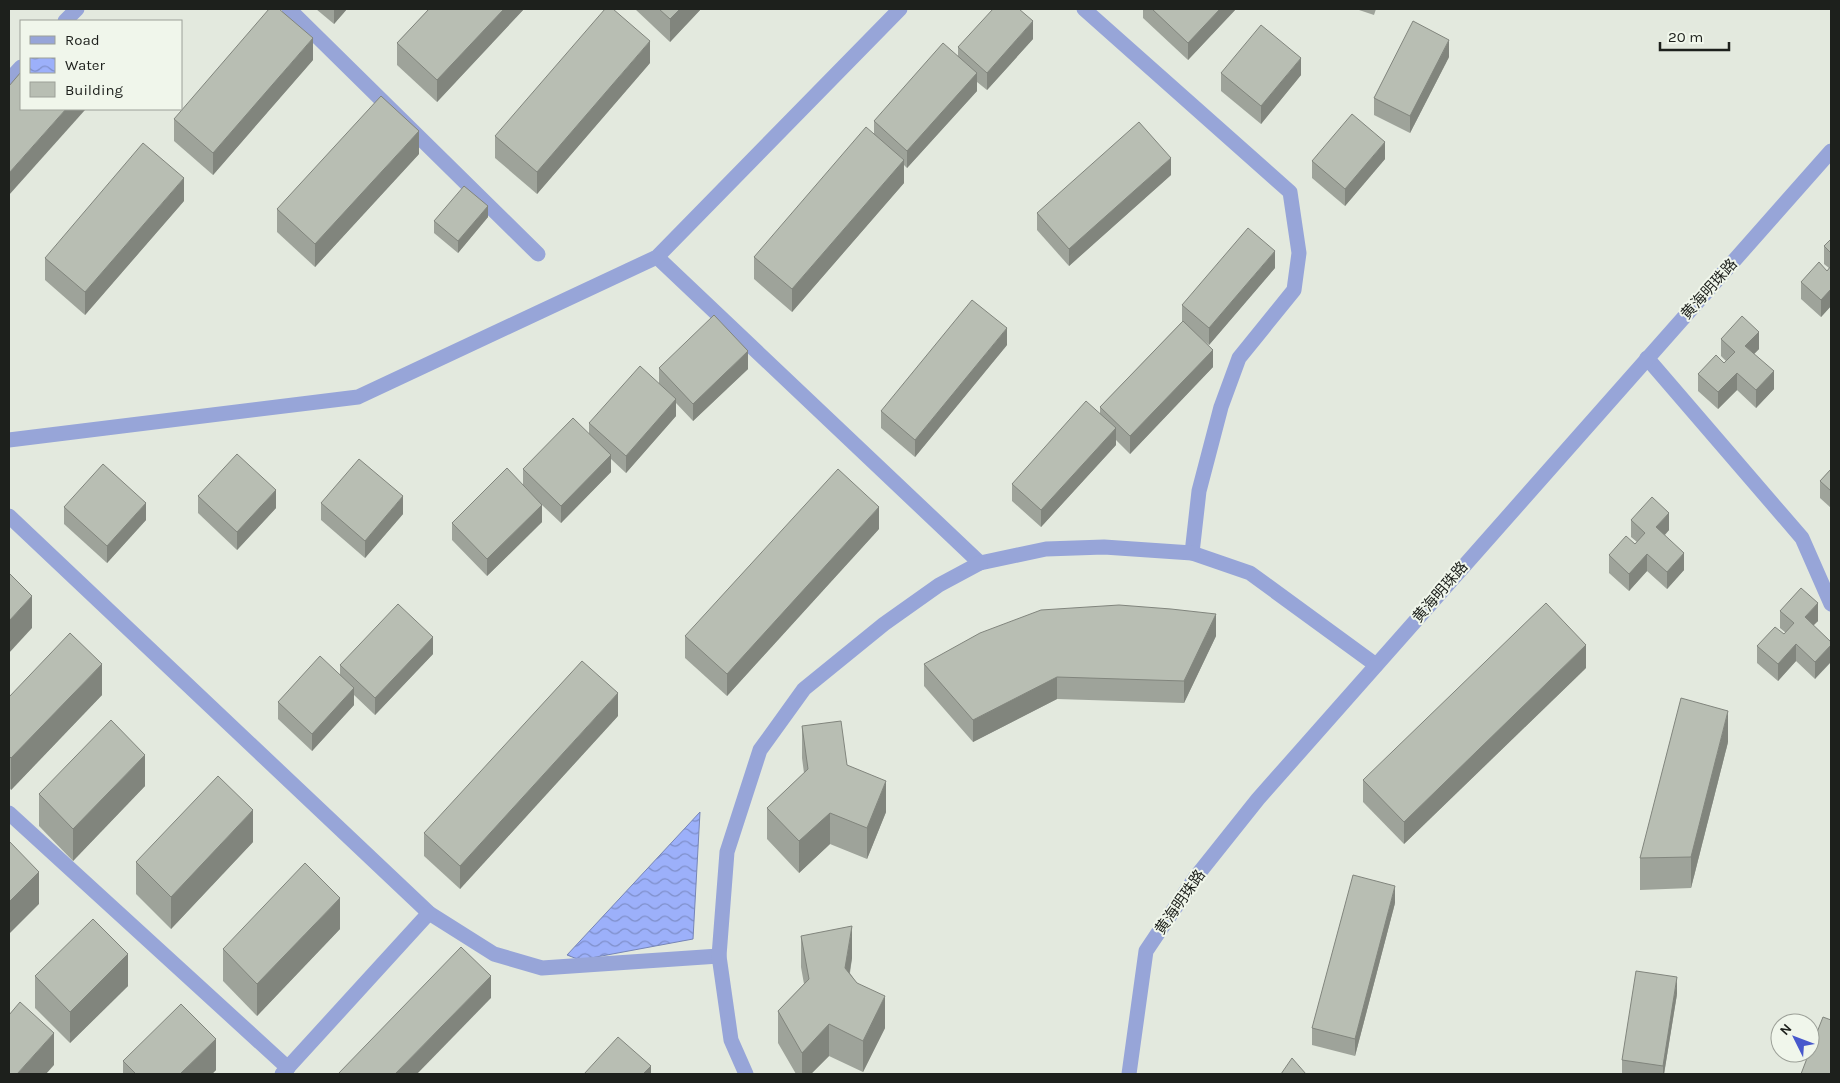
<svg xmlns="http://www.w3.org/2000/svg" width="1840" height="1083" viewBox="0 0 1840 1083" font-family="Karla,'Noto Sans SC',sans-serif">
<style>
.water{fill:url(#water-waves);stroke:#7685b7}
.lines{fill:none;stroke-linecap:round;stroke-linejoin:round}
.minor{stroke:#97a5d8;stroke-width:15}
.wall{fill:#9ea39a}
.shaded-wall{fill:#81857d}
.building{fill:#b8beb3;stroke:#81857d}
.labels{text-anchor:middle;stroke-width:4;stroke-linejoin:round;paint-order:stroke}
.street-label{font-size:15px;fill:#1d201c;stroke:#f0f6eb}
</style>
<defs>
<pattern id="water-waves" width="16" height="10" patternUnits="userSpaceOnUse" patternTransform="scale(1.25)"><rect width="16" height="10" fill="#9cb0fa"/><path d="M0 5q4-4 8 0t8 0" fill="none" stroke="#7f8fca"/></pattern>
</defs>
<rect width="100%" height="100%" fill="#e3e9de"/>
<polygon class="water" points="700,812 693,939 580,960 567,955"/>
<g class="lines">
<g class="minor">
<polyline points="289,9 538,254"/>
<polyline points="1084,9 1290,192 1299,253 1294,290 1239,358 1221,407 1199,491 1192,553"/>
<polyline points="65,21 77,9"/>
<polyline points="9,80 21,67"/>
<polyline points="657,257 980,563 1046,549 1104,547 1192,553 1250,573 1376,665"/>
<polyline points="1647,358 1802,538 1831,604"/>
<polyline points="9,440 358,397 657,257 900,9"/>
<polyline points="9,516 429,913 494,954 542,968 719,956"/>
<polyline points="9,813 288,1068"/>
<polyline points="282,1074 429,913"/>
<polyline points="746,1074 731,1040 719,956 727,852 760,750 804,689 884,624 939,585 980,563"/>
<polyline points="1129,1074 1146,951 1195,878 1258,799 1831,151"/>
</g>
</g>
<g class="wall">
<polygon points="316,9 347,9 334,24"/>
<polygon points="429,9 524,9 437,102 397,65 397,43"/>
<polygon points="635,9 701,9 670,42"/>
<polygon points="1143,9 1236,9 1188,60 1143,18"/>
<polygon points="1356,9 1376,9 1374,15"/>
<polygon points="1033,39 987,90 977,82 977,91 907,168 904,165 904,183 792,312 754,279 754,257 874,134 874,121 958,56 958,47"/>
<polygon points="1449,57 1410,133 1374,115 1374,98"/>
<polygon points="313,60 213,175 174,141 174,119"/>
<polygon points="650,63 537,194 495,158 495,136"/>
<polygon points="1221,73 1301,75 1261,124 1221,91"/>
<polygon points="419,154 315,267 277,232 277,209"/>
<polygon points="1385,159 1345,206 1312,178 1312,161"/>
<polygon points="1171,175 1069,266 1037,230 1037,213"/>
<polygon points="184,201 85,315 45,280 45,258"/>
<polygon points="488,217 458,253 434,233 434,221"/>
<polygon points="1831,239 1831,306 1821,317 1801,299 1801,282 1827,271 1829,268 1824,264 1824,246"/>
<polygon points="1275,268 1209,345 1198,336 1213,367 1130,454 1116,440 1116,445 1041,527 1012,501 1012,484 1100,413 1100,407 1182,322 1182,305"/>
<polygon points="1721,339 1759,349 1754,354 1774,389 1756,408 1737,390 1718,409 1698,391 1698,374 1724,363 1726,361 1721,356"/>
<polygon points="1007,345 915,457 881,428 881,411"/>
<polygon points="659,368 748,369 693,421 676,403 676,416 626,473 611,459 611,472 561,523 542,505 542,522 487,576 452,540 452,523 523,485 523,469 589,434 589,423 659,383"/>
<polygon points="1831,469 1831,508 1820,498 1820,481"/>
<polygon points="198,496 276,508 237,550 198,513"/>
<polygon points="321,503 403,514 365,558 321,520"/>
<polygon points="64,507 146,520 107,563 64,524"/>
<polygon points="1631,520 1669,530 1665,535 1684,570 1667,589 1647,571 1629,591 1609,573 1609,555 1635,544 1637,542 1631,537"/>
<polygon points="879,529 727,696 685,658 685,636"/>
<polygon points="1780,611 1818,621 1813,625 1831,642 1815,679 1796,661 1778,681 1757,663 1757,646 1784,634 1786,633 1780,628"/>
<polygon points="1216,636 1184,703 1057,699 973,742 924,686 924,664"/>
<polygon points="433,654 375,715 354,695 354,705 312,751 278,719 278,702 340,675 340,665"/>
<polygon points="1586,668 1404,844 1363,802 1363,780"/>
<polygon points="102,695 11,790 9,787 9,697"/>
<polygon points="618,716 460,889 424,856 424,833"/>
<polygon points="802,726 847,765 886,812 867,859 830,844 799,873 767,839 767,808 804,773 802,758"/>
<polygon points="1728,742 1691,888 1640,890 1640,858"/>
<polygon points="145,786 73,861 39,826 39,794"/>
<polygon points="253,842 171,929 136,894 136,862"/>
<polygon points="1395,903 1355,1056 1312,1045 1312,1028"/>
<polygon points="340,929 257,1016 223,981 223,949"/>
<polygon points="801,936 852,958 850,973 885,1028 863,1072 829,1056 811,1074 796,1074 778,1043 778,1011 804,984 801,967"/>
<polygon points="35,976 128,986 70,1043 35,1008"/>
<polygon points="1677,994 1664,1074 1622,1074 1622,1060"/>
<polygon points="123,1061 216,1070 212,1074 123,1074"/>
</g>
<g class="shaded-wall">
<polygon points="334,9 347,9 334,24"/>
<polygon points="504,9 524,9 437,102 437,80"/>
<polygon points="680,9 701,9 670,42 670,19"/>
<polygon points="1220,9 1236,9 1188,60 1188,43"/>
<polygon points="1033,21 1033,39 987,90 987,73"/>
<polygon points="313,38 313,60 213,175 213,153"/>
<polygon points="1449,40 1449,57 1410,133 1410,116"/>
<polygon points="650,41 650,63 537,194 537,172"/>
<polygon points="1301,58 1301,75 1261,124 1261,106"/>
<polygon points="977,73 977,91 907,168 907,151"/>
<polygon points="66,109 85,109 85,110 9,195 9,173"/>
<polygon points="419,131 419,154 315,267 315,244"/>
<polygon points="1385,142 1385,159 1345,206 1345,189"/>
<polygon points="1171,158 1171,175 1069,266 1069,249"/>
<polygon points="904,160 904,183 792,312 792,289"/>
<polygon points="184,178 184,201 85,315 85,292"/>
<polygon points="488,206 488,217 458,253 458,241"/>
<polygon points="1275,251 1275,268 1209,345 1209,328"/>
<polygon points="1831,289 1831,306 1821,317 1821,300"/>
<polygon points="1007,328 1007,345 915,457 915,440"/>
<polygon points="1759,332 1759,349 1745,363 1745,346"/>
<polygon points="1213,350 1213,367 1130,454 1130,436"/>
<polygon points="748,351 748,369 693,421 693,404"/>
<polygon points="1774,371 1774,389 1756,408 1756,390"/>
<polygon points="1737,373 1737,390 1718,409 1718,392"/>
<polygon points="676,399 676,416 626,473 626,456"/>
<polygon points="1116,428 1116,445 1041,527 1041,510"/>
<polygon points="611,455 611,472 561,523 561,506"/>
<polygon points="276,490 276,508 237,550 237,532"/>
<polygon points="403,496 403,514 365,558 365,541"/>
<polygon points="146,503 146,520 107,563 107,546"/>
<polygon points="542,505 542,522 487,576 487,559"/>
<polygon points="879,507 879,529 727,696 727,674"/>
<polygon points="1669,513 1669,530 1656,544 1656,527"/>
<polygon points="1684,553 1684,570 1667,589 1667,572"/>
<polygon points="1647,554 1647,571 1629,591 1629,574"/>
<polygon points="32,596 32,628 9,653 9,621"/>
<polygon points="1818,603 1818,621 1805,634 1805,617"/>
<polygon points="1216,614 1216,636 1184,703 1184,681"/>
<polygon points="433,637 433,654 375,715 375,698"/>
<polygon points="1796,644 1796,661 1778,681 1778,664"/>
<polygon points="1586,645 1586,668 1404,844 1404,822"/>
<polygon points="1831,645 1831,662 1815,679 1815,662"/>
<polygon points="102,664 102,695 11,790 11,758"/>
<polygon points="1057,677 1057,699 973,742 973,720"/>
<polygon points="354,688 354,705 312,751 312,734"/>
<polygon points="618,693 618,716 460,889 460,866"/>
<polygon points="1728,711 1728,742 1691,888 1691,857"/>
<polygon points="145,755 145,786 73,861 73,829"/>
<polygon points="886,781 886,812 867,859 867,828"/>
<polygon points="253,810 253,842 171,929 171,897"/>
<polygon points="830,813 830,844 799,873 799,841"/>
<polygon points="39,872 39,904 9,934 9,902"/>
<polygon points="1395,886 1395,903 1355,1056 1355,1039"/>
<polygon points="340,898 340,929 257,1016 257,984"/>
<polygon points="852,926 852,958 845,999 845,968"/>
<polygon points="128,954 128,986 70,1043 70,1012"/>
<polygon points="491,976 491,998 417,1074 395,1074"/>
<polygon points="1677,977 1677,994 1664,1074 1663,1074 1663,1066"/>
<polygon points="885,996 885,1028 863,1072 863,1041"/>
<polygon points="829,1024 829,1056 811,1074 802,1074 802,1053"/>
<polygon points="54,1033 54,1065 46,1074 17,1074"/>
<polygon points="216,1039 216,1070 212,1074 180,1074"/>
<polygon points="651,1066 651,1074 643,1074"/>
</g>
<g class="building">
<polygon points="269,9 279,9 313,38 213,153 174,119"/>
<polygon points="429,9 504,9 437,80 397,43"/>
<polygon points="605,9 613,9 650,41 537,172 495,136"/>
<polygon points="659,9 680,9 670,19"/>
<polygon points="993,9 1019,9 1033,21 987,73 958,47"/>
<polygon points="1152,9 1220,9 1188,43"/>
<polygon points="1413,21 1449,40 1410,116 1374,98"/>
<polygon points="1261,25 1301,58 1261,106 1221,73"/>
<polygon points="943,43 977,73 907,151 874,121"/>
<polygon points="21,72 21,109 66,109 9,173 9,86"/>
<polygon points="381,96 419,131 315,244 277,209"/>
<polygon points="1352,114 1385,142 1345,189 1312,161"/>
<polygon points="1139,122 1171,158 1069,249 1037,213"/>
<polygon points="866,127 904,160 792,289 754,257"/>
<polygon points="143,143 184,178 85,292 45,258"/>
<polygon points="464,186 488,206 458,241 434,221"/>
<polygon points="1248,228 1275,251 1209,328 1182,305"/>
<polygon points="1831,239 1831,253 1824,246"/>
<polygon points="1819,262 1827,271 1831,266 1831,289 1821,300 1801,282"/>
<polygon points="972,300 1007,328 915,440 881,411"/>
<polygon points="714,315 748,351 693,404 659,368"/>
<polygon points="1742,316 1759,332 1745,346 1774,371 1756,390 1737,373 1718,392 1698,374 1716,355 1724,363 1735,352 1721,339"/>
<polygon points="1183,321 1213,350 1130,436 1100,407"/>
<polygon points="640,366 676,399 626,456 589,423"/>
<polygon points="1086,401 1116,428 1041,510 1012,484"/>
<polygon points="573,418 611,455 561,506 523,469"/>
<polygon points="237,454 276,490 237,532 198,496"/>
<polygon points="359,459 403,496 365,541 321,503"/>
<polygon points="103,464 146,503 107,546 64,507"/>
<polygon points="507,468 542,505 487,559 452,523"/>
<polygon points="838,469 879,507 727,674 685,636"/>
<polygon points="1831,469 1831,491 1820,481"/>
<polygon points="1652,497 1669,513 1656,527 1684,553 1667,572 1647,554 1629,574 1609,555 1626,536 1635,544 1645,533 1631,520"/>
<polygon points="9,573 32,596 9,621"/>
<polygon points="1801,588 1818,603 1805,617 1831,642 1831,645 1815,662 1796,644 1778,664 1757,646 1775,627 1784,634 1794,623 1780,611"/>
<polygon points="1546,603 1586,645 1404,822 1363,780"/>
<polygon points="398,604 433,637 375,698 340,665"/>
<polygon points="1119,605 1171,609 1216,614 1184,681 1057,677 973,720 924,664 980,633 1041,610"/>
<polygon points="70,633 102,664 11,758 9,756 9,697"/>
<polygon points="320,656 354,688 312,734 278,702"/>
<polygon points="582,661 618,693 460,866 424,833"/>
<polygon points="1681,698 1728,711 1691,857 1640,858"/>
<polygon points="111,720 145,755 73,829 39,794"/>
<polygon points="841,721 847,765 886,781 867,828 830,813 799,841 767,808 808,769 802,726"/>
<polygon points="218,776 253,810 171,897 136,862"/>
<polygon points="9,841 39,872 9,902"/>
<polygon points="305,863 340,898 257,984 223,949"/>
<polygon points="1353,875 1395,886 1355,1039 1312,1028"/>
<polygon points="93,919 128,954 70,1012 35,976"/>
<polygon points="852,926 845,968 857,983 885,996 863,1041 829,1024 802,1053 778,1011 809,979 801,936"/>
<polygon points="461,947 491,976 395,1074 338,1074"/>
<polygon points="1636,971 1677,977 1663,1066 1622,1060"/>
<polygon points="20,1002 54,1033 17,1074 9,1074 9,1015"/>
<polygon points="181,1004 216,1039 180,1074 136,1074 123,1061"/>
<polygon points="1823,1017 1831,1020 1831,1074 1801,1074 1809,1053 1810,1053 1810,1050"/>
<polygon points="618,1037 651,1066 643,1074 584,1074"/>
<polygon points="1292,1058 1306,1074 1281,1074"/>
</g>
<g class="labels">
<g class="street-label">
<text transform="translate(1709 289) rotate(-48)" y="5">黄海明珠路</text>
<text transform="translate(1440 592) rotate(-49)" y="5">黄海明珠路</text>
<text transform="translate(1180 902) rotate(-55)" y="5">黄海明珠路</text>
</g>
</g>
<rect width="1840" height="1083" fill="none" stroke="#1d201c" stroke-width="20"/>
<rect x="20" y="20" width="162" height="90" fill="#f0f6eb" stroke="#9ca098"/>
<rect x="30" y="36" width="25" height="8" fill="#97a5d8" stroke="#9ca098"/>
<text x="65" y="45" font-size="15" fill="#1d201c">Road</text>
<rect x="30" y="58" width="25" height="15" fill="url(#water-waves)" stroke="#9ca098"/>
<text x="65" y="70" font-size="15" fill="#1d201c">Water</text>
<rect x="30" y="82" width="25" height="15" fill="#b8beb3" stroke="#9ca098"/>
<text x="65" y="95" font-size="15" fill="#1d201c">Building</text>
<g transform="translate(1795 1038) rotate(312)"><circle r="24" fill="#f0f6eb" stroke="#9ca098"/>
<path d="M0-4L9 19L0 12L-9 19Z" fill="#4758cc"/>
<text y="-8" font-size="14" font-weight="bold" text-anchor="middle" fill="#1d201c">N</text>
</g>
<path d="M1660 42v8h69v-8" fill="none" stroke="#1d201c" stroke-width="2.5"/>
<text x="1668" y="42" font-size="15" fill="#1d201c" stroke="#f0f6eb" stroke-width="4" paint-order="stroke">20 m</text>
</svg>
